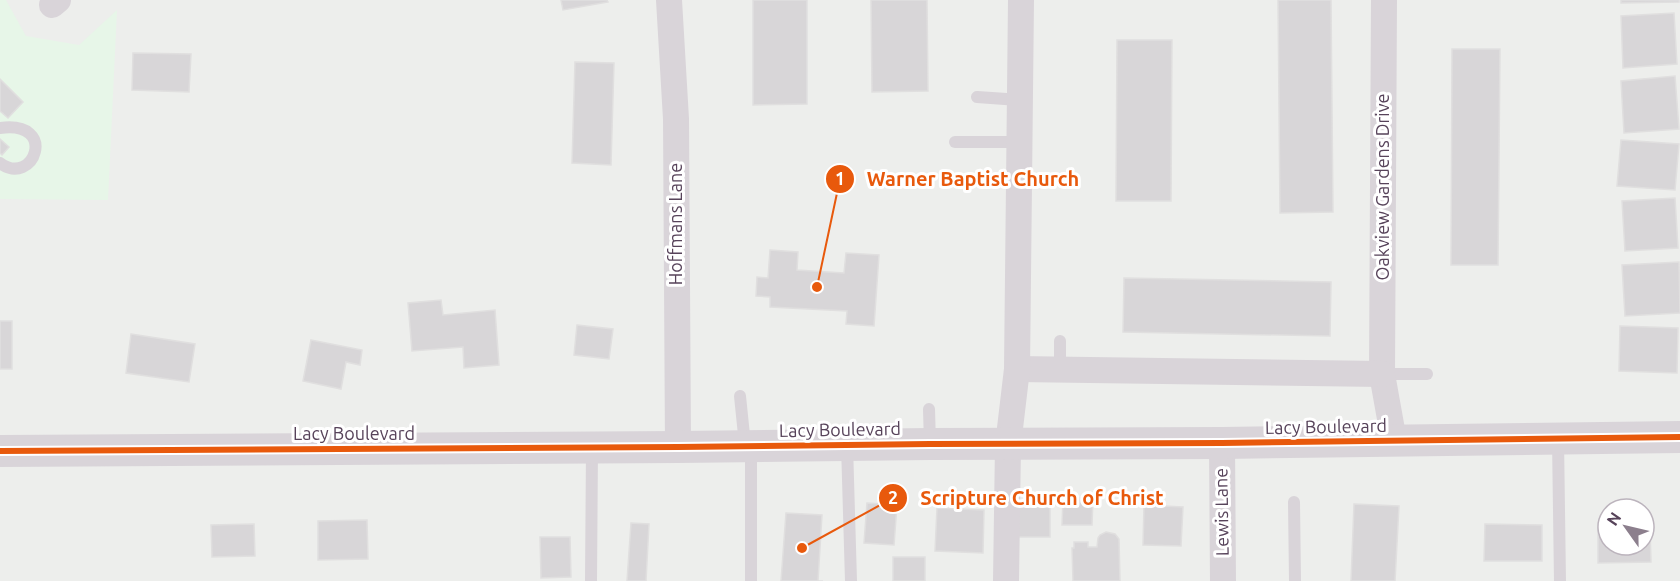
<svg xmlns="http://www.w3.org/2000/svg" width="1680" height="581" viewBox="0 0 1680 581" font-family="Ubuntu,sans-serif">
<style>
.commercial{fill:#e7f6e8}
.building{fill:#d8d6d8;stroke:#e0dfdf;stroke-width:1.5}
.lines{fill:none;stroke-linecap:round;stroke-linejoin:round}
.service{stroke:#d9d4d9;stroke-width:12}
.minor{stroke:#d9d4d9;stroke-width:26}
.tertiary{stroke:#d9d4d9;stroke-width:32}
.cycleway-casing{stroke:#fff;stroke-width:10}
.cycleway{stroke:#e8590c;stroke-width:6}
.labels{text-anchor:middle;stroke-width:6;stroke-linejoin:round;paint-order:stroke}
.street-label{font-size:18px;fill:#57435a;stroke:#fff}
.leader{fill:none;stroke:#e8590c;stroke-width:2}
.callout-dot{fill:#e8590c;stroke:#fff;stroke-width:2}
.mark-label{font-size:18px;text-anchor:middle;font-weight:bold;fill:#fff}
.callout-label{font-size:20px;text-anchor:middle;font-weight:bold;fill:#e8590c;stroke:#fff;stroke-width:6;stroke-linejoin:round;paint-order:stroke}
</style>
<rect width="100%" height="100%" fill="#edeeec"/>
<polygon class="commercial" points="0,0 6,0 26,36 79,45 117,10 108,200 0,199"/>
<g class="building">
<polygon points="561,0 607,0 608,2 563,10"/>
<polygon points="753,0 807,0 807,104 753,105"/>
<polygon points="871,0 927,0 928,91 872,92"/>
<polygon points="1278,0 1331,0 1333,212 1280,213"/>
<polygon points="1621,0 1679,0 1679,2 1621,3"/>
<polygon points="1674,13 1677,64 1623,68 1621,16"/>
<polygon points="1117,40 1172,40 1171,201 1116,201"/>
<polygon points="1452,49 1500,49 1498,265 1451,265"/>
<polygon points="133,53 191,54 189,92 132,90"/>
<polygon points="575,62 614,63 611,165 572,163"/>
<polygon points="1675,76 1679,129 1624,133 1621,81"/>
<polygon points="0,79 23,102 8,118 0,111"/>
<polygon points="0,139 9,147 2,155 0,153"/>
<polygon points="1621,140 1679,144 1675,190 1617,186"/>
<polygon points="1675,198 1678,248 1625,251 1622,201"/>
<polygon points="770,250 798,252 797,270 844,273 846,253 879,255 874,326 846,324 847,311 770,307 770,297 756,296 757,277 768,278"/>
<polygon points="1679,262 1680,313 1625,316 1622,265"/>
<polygon points="1124,278 1331,282 1330,336 1123,332"/>
<polygon points="441,300 443,315 495,310 499,365 464,368 463,347 412,351 408,303"/>
<rect x="0" y="321" width="12" height="48"/>
<polygon points="577,325 613,329 609,359 574,355"/>
<polygon points="1620,326 1678,328 1677,373 1619,371"/>
<polygon points="131,334 195,344 189,382 126,373"/>
<polygon points="311,340 362,350 360,365 346,362 341,389 303,381"/>
<polygon points="1063,498 1093,498 1092,525 1062,525"/>
<polygon points="867,503 897,505 894,545 864,543"/>
<polygon points="1354,504 1399,506 1395,581 1351,581"/>
<polygon points="1144,505 1183,507 1181,546 1143,545"/>
<rect x="1008" y="506" width="42" height="31"/>
<polygon points="937,508 984,510 983,553 935,551"/>
<polygon points="786,513 822,515 818,581 823,581 781,581"/>
<polygon points="367,520 368,559 318,560 318,521"/>
<polygon points="631,523 649,524 646,581 627,581"/>
<polygon points="254,524 255,556 212,557 211,525"/>
<polygon points="1485,524 1542,525 1542,561 1484,561"/>
<polygon points="1608,527 1608,545 1644,545 1644,527 1650,527 1651,562 1598,563 1598,528"/>
<polygon points="1106,532 1115,534 1119,539 1120,581 1073,581 1072,548 1074,548 1074,542 1088,542 1088,547 1097,547 1098,538 1100,535"/>
<polygon points="540,537 570,537 571,577 541,578"/>
<rect x="893" y="557" width="32" height="24"/>
</g>
<g class="lines">
<g class="service">
<polyline points="977,97 1020,100"/>
<path d="M 0,128 C 59,120 34,188 0,163"/>
<polyline points="955,142 1019,142"/>
<polyline points="1060,341 1060,369"/>
<polyline points="1382,374 1427,374"/>
<polyline points="740,396 745,445"/>
<polyline points="929,409 930,444"/>
<polyline points="1558,439 1560,581"/>
<polyline points="847,445 851,581"/>
<polyline points="1294,502 1295,581"/>
<polyline points="591,581 592,449"/>
<polyline points="751,581 751,448"/>
</g>
<g class="minor">
<polyline points="669,0 676,119 678,447"/>
<polyline points="1384,0 1382,374 1394,441"/>
<polyline points="52,5 58,0"/>
<polyline points="1017,369 1382,374"/>
<polyline points="1222,443 1223,581"/>
<polyline points="1006,581 1008,445 1017,369 1021,0"/>
</g>
<polyline class="tertiary" points="0,451 678,447 930,444 1222,443 1680,437"/>
<defs>
<polyline id="cycleway" points="0,451 678,447 930,444 1222,443 1680,437"/>
</defs>
<use href="#cycleway" class="cycleway-casing"/>
<use href="#cycleway" class="cycleway"/>
</g>
<g class="labels">
<g class="street-label">
<text transform="translate(1383 187) rotate(-90)" y="6">Oakview Gardens Drive</text>
<text transform="translate(676 224) rotate(-90)" y="6">Hoffmans Lane</text>
<text transform="translate(1326 427) rotate(-1)" y="6">Lacy Boulevard</text>
<text transform="translate(840 430) rotate(-1)" y="6">Lacy Boulevard</text>
<text x="354" y="440">Lacy Boulevard</text>
<text transform="translate(1222 512) rotate(-91)" y="6">Lewis Lane</text>
</g>
</g>
<path class="leader" d="M817 287L840 179M802 548L893 498"/>
<g class="callout-dot">
<circle cx="817" cy="287" r="6"/>
<circle cx="802" cy="548" r="6"/>
<circle cx="840" cy="179" r="15"/>
<circle cx="893" cy="498" r="15"/>
</g>
<g class="mark-label">
<text x="840" y="185">1</text>
<text x="893" y="504">2</text>
</g>
<g class="callout-label">
<text x="973" y="186">Warner Baptist Church</text>
<text x="1042" y="505">Scripture Church of Christ</text>
</g>
<g transform="translate(1626 527) rotate(304)"><circle r="28" fill="#ffffff" stroke="#bcb4bd" stroke-width="1.5"/>
<path d="M0-4.5L10 22L0 15L-10 22Z" fill="#8c7f8d"/>
<text y="-9" font-size="16" font-weight="bold" text-anchor="middle" fill="#57435a">N</text>
</g>
</svg>
